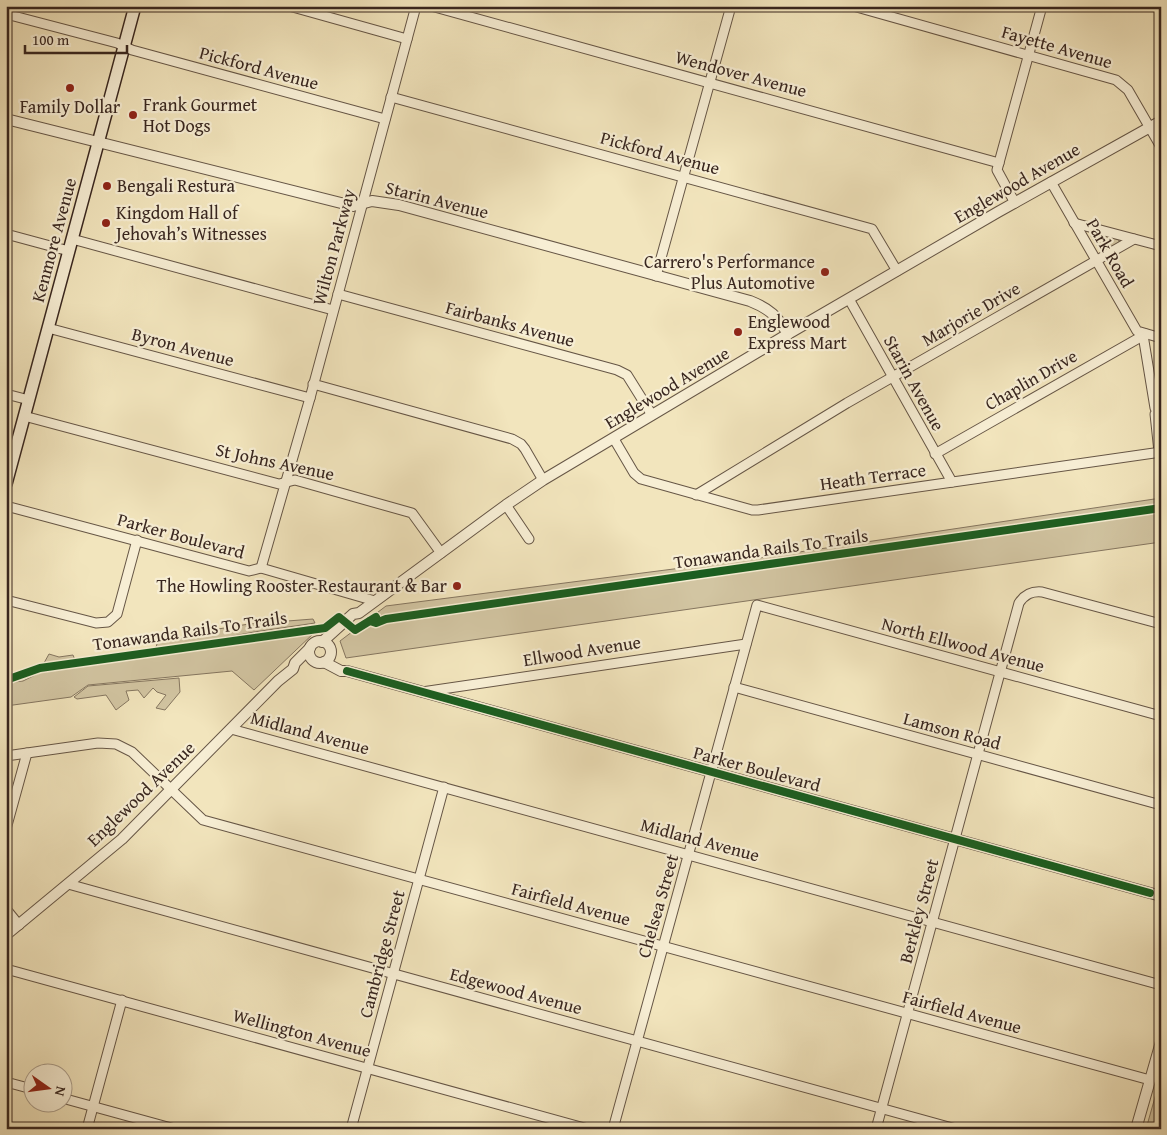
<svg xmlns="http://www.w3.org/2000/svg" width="1167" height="1135" viewBox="0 0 1167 1135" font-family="'Gentium Book Plus',serif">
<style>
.green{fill:#d2c5a2;stroke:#857660}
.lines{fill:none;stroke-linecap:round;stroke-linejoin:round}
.minor-casing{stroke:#665646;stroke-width:11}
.tertiary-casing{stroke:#665646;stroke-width:12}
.secondary-casing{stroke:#38261f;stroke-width:14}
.minor{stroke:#f7eed4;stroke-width:9}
.tertiary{stroke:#f7eed4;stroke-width:10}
.secondary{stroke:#f7eed4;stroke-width:11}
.cycleway-casing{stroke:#f7eed4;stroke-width:11}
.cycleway{stroke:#1b5e20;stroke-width:8}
.poi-dot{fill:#8f2418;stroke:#f7eed4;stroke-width:2}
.labels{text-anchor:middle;stroke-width:4.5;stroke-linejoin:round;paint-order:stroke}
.street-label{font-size:18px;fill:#38261f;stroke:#f7eed4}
.poi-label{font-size:18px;fill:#38261f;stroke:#f7eed4;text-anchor:start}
</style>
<rect width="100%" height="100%" fill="#f2e5bd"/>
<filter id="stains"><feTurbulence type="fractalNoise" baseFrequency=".004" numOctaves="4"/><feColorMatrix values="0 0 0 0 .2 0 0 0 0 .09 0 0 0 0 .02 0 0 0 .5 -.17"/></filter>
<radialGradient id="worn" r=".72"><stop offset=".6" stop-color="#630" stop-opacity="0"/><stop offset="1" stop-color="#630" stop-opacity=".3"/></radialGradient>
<g class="green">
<polygon points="1093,232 1117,239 1119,240 1119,243 1102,253 1091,236 1090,233"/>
<polygon points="1161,498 1161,542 346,658 340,641 386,606 759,558"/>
<polygon points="313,619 315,623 254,632 197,643 171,646 155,650 158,641 184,638 187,634 249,624"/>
<polygon points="315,632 254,690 232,671 88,685 71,697 6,706 6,683 23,681 41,672"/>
<polygon points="49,654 59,657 73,655 75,660 50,665 44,663"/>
<polygon points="179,678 180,692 165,710 156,708 166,695 157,692 153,688 144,698 138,690 126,691 129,700 116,710 106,695 77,699 74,697 88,686"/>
<polygon points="1161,1076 1161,1129 1146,1129"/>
</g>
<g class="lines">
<defs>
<g id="minor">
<polyline points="289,6 407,39"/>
<polyline points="431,6 999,163"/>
<polyline points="853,6 1116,80 1128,90 1161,147"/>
<polyline points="6,14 117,43 132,50 385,119"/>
<polyline points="391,97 872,229 897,271"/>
<polyline points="1051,182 1137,331 1161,338"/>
<polyline points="1015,203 997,170 1042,6"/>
<polyline points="1074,223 1161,246"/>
<polyline points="6,234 69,251"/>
<polyline points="72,239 333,310"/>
<polyline points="656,276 731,6"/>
<polyline points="338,294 617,370 627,375 652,415"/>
<polyline points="849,299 952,482"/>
<polyline points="48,328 310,398"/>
<polyline points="1143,335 1155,408"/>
<polyline points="313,384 512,439 521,444 525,449 543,480"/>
<polyline points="6,394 29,400"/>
<polyline points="1155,414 1159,452"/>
<polyline points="24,416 279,484 295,480 412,513 441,553"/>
<polyline points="614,439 634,473 641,479 752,510 758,510 1161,452"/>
<polyline points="935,454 1146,334"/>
<polyline points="696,495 847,403 1134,239"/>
<polyline points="506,505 529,539"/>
<polyline points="6,506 249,571 261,568 375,601"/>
<polyline points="261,568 310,398 416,6"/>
<polyline points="6,600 96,623 108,622 117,614 137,540"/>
<polyline points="734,687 1161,805"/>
<polyline points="422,692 746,644"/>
<polyline points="231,729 1161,985"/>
<polyline points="6,756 98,743 116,744 132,752 203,820 1150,1080"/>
<polyline points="6,829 27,753"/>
<polyline points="68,884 956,1129"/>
<polyline points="6,909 19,925"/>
<polyline points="6,969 588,1129"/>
<polyline points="6,1082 32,1089"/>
<polyline points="62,1098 175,1129"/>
<polyline points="87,1129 122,1000"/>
<polyline points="351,1129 444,787"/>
<polyline points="613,1129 757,605 1161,716"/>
<path d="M 876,1129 L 1019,603 C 1025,594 1032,591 1042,592 L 1161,624"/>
</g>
<g id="tertiary">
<path d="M 6,119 L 353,206 L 372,201 L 399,205 L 750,301 C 770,309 777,316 788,334"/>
<circle cx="320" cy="652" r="11"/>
<polyline points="322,642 353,614 359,613 506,505 543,480 788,334 998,212 1161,121"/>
<polyline points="324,662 341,671 347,671 1161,896"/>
<polyline points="6,935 122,839 278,681 293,669 295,663 310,648"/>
<polyline points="1136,1129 1161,1042"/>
</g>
<polyline id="secondary" points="6,484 135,6"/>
</defs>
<use href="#minor" class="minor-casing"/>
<use href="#tertiary" class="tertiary-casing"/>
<use href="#secondary" class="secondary-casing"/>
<use href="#minor" class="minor"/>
<use href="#tertiary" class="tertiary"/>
<use href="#secondary" class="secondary"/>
<defs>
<g id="cycleway">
<polyline points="370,621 376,623 386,619 421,614 1161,508"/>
<polyline points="347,671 1150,893"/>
<polyline points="6,680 40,668 325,628 339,617 355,630 376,617"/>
</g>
</defs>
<use href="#cycleway" class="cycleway-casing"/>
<use href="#cycleway" class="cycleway"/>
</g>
<g class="poi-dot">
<circle cx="70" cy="88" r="5"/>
<circle cx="133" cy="115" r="5"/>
<circle cx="107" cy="186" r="5"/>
<circle cx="106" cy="223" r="5"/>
<circle cx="825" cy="272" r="5"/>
<circle cx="738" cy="332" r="5"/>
<circle cx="457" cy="586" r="5"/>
</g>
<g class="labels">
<g class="street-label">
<text transform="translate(1057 47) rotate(16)" y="6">Fayette Avenue</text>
<text transform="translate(259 68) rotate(15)" y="6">Pickford Avenue</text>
<text transform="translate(741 74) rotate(15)" y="6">Wendover Avenue</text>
<text transform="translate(660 153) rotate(15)" y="6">Pickford Avenue</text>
<text transform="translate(1017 183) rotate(-30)" y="6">Englewood Avenue</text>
<text transform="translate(437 200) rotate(14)" y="6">Starin Avenue</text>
<text transform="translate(54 240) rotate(-75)" y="6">Kenmore Avenue</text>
<text transform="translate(334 247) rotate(-75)" y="6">Wilton Parkway</text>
<text transform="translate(1110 253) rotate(60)" y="6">Park Road</text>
<text transform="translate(971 314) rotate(-30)" y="6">Marjorie Drive</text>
<text transform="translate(510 324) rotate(15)" y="6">Fairbanks Avenue</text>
<text transform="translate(183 347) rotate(15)" y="6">Byron Avenue</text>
<text transform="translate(1031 380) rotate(-30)" y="6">Chaplin Drive</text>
<text transform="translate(914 383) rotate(61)" y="6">Starin Avenue</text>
<text transform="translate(667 388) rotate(-31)" y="6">Englewood Avenue</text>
<text transform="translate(275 462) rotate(12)" y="6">St Johns Avenue</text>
<text transform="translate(873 477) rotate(-8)" y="6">Heath Terrace</text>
<text transform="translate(181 536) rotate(15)" y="6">Parker Boulevard</text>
<text transform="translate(771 549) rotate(-8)" y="6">Tonawanda Rails To Trails</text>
<text transform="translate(190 631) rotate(-8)" y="6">Tonawanda Rails To Trails</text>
<text transform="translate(963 645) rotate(15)" y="6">North Ellwood Avenue</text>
<text transform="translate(582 651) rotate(-9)" y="6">Ellwood Avenue</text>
<text transform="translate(952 731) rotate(15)" y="6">Lamson Road</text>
<text transform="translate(310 733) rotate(15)" y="6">Midland Avenue</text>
<text transform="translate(757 769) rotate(15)" y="6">Parker Boulevard</text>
<text transform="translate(141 794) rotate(-44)" y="6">Englewood Avenue</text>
<text transform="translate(700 840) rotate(15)" y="6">Midland Avenue</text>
<text transform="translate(571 904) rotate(15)" y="6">Fairfield Avenue</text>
<text transform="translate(658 906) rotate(-74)" y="6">Chelsea Street</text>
<text transform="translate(919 911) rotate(-75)" y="6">Berkley Street</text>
<text transform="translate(382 954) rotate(-75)" y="6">Cambridge Street</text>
<text transform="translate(516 991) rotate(15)" y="6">Edgewood Avenue</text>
<text transform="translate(962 1012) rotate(15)" y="6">Fairfield Avenue</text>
<text transform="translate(302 1033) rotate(15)" y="6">Wellington Avenue</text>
</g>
<g class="poi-label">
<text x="143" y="111">Frank Gourmet<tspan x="143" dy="21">Hot Dogs</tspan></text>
<text x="70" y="113" text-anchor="middle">Family Dollar</text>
<text x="117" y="192">Bengali Restura</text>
<text x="116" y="219">Kingdom Hall of<tspan x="116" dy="21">Jehovah’s Witnesses</tspan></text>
<text x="815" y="268" text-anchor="end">Carrero's Performance<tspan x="815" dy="21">Plus Automotive</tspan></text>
<text x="748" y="328">Englewood<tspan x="748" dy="21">Express Mart</tspan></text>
<text x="447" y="592" text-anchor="end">The Howling Rooster Restaurant &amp; Bar</text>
</g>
</g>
<rect width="1167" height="1135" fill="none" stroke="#f2e5bd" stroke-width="25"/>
<rect x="8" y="8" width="1152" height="1120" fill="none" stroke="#38261f" stroke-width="2.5"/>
<rect x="12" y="12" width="1142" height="1110" fill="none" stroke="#38261f"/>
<g transform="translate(48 1088) rotate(104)"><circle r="24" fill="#f7eed4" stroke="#ab9e8c"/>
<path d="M0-4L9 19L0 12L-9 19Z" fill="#8f2418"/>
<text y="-8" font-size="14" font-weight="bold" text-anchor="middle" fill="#38261f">N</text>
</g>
<path d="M25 45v8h102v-8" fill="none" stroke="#38261f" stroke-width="2.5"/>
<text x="32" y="45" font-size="15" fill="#38261f" stroke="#f7eed4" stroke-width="4" paint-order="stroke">100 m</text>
<rect width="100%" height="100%" filter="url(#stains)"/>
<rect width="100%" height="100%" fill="url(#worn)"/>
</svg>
